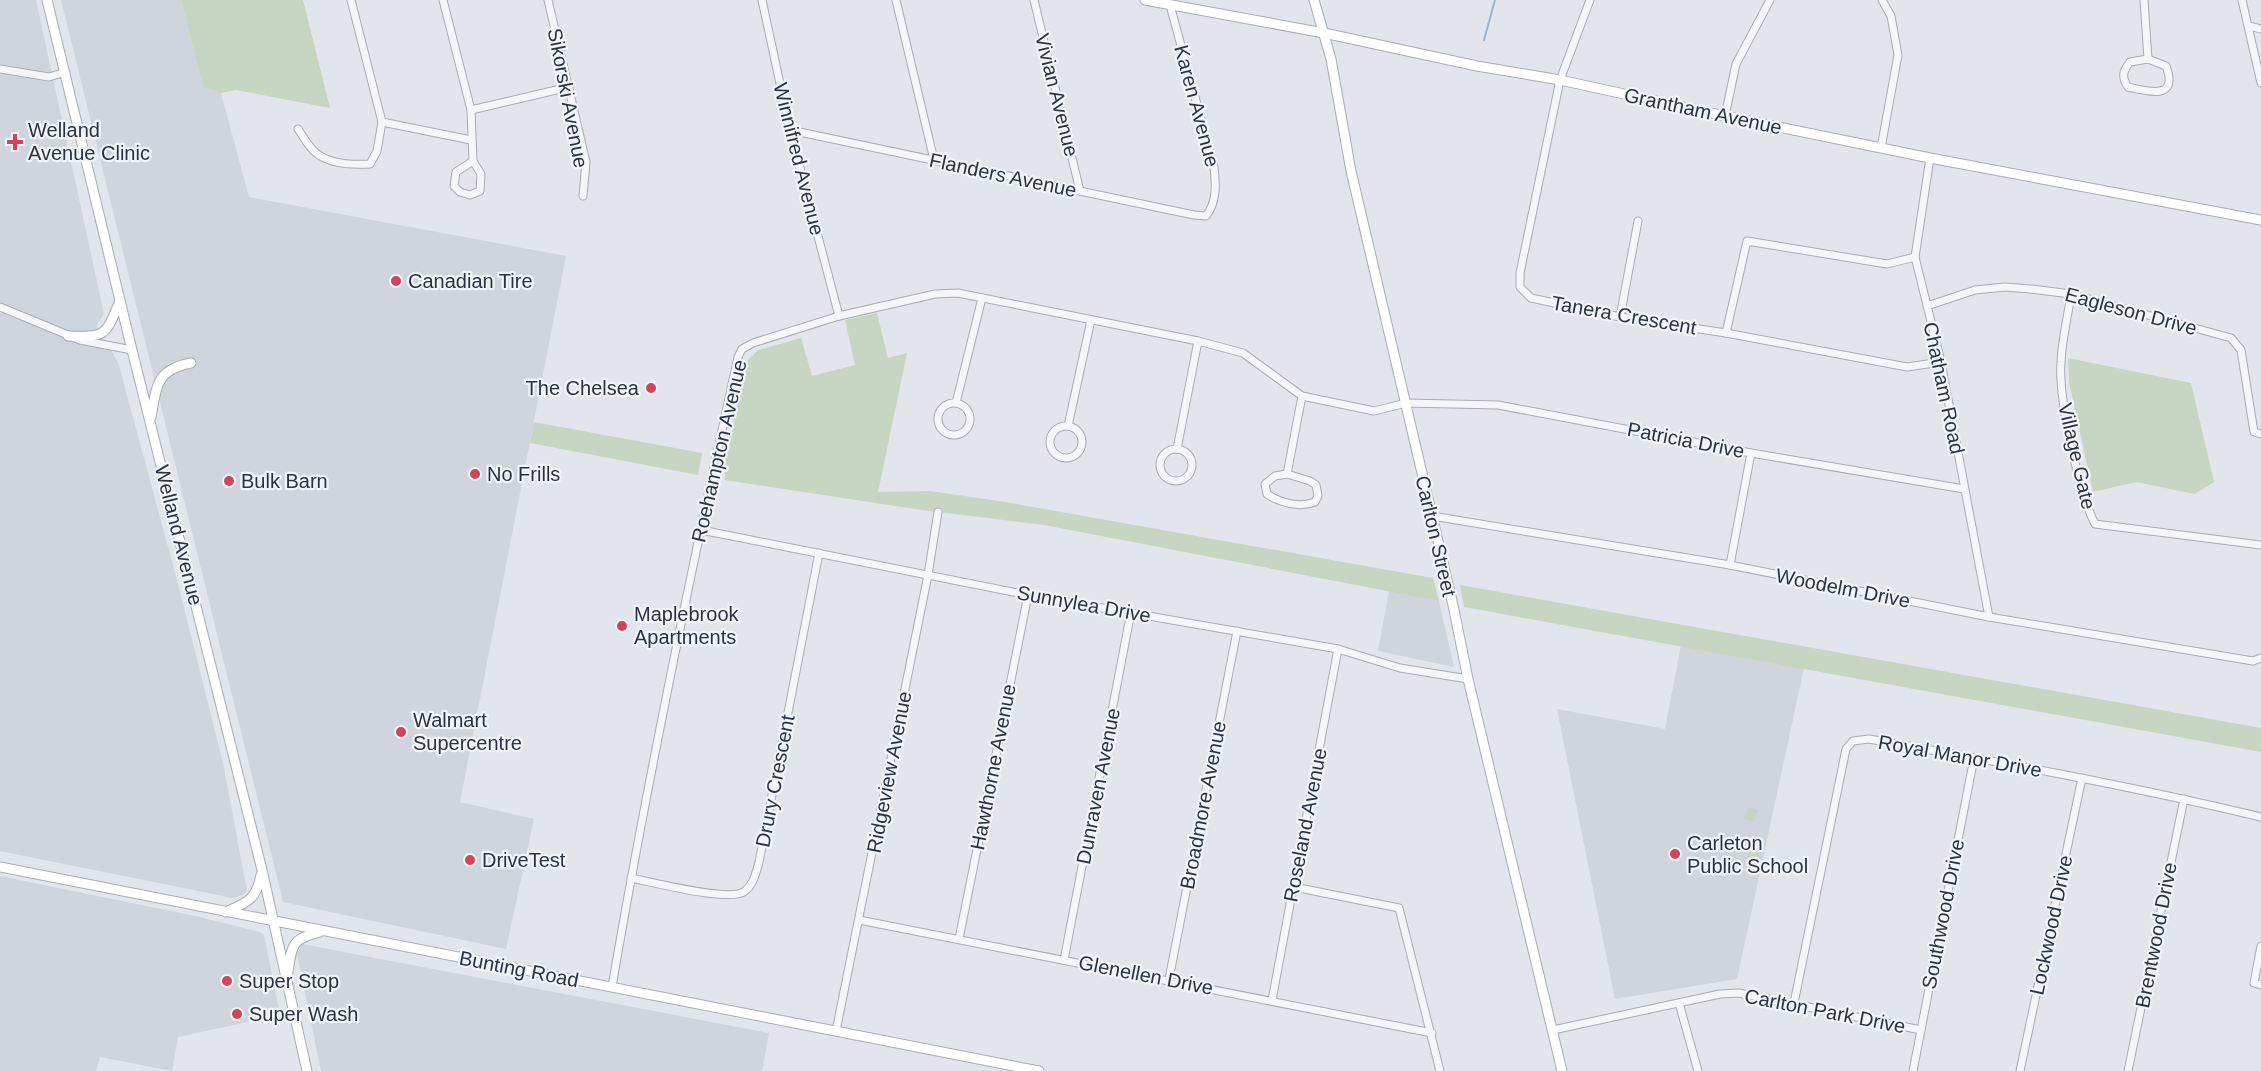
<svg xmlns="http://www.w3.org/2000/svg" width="2261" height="1071" viewBox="0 0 2261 1071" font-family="Helvetica,sans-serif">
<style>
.built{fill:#d0d4dd}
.green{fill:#c7d5c3}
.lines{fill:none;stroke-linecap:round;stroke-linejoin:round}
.stream{stroke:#9cb3cb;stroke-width:2}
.street-casing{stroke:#a7acb5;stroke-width:9}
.secondary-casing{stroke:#a7acb5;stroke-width:11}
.street{stroke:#f5f6f9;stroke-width:7}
.secondary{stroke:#fff;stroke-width:9}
.poi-dot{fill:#d2445b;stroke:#f1f4f8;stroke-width:2}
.labels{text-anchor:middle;stroke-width:4.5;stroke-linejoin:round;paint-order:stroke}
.street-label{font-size:20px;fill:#293343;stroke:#f1f4f8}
.poi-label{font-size:20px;fill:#293343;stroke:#f1f4f8;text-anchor:start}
</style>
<rect width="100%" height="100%" fill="#e2e5eb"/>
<g class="built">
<polygon points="0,0 36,0 104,314 96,326 118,362 178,584 223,763 247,891 243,895 233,898 0,851"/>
<polygon points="61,0 181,0 203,88 221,93 249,197 566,256 460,802 534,819 506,949 283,902"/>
<polygon points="1389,591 1439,601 1454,667 1378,651"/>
<polygon points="1681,645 1804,668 1737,979 1615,999 1557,709 1665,729"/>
<polygon points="0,876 200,917 260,932 264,935 280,1015 178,1037 172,1071 100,1057 96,1071 0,1071"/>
<polygon points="302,944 769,1033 762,1071 321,1071 297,954"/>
</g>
<g class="green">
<polygon points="181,0 303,0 330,108 236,90 221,93 203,88"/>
<polygon points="877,313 888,358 907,353 878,492 930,491 999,501 1433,578 1439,601 1044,525 922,510 725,480 726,460 747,361 758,350 801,338 812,376 855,365 845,320"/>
<polygon points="2068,358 2191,383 2214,482 2195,494 2136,482 2093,492 2069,382"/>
<polygon points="534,422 702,453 698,475 530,443"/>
<polygon points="1460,585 2261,728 2261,752 1464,607"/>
<polygon points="1748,807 1758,810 1754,822 1744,819"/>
<polygon points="1750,844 1763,847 1759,860 1747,857"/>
</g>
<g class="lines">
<polyline class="stream" points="1484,40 1495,0"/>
<defs>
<g id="street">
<polyline points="443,0 471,110 473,161 481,174 480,191 470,195 460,192 454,186 456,172 473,161"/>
<polyline points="548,0 586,162 583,196"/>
<polyline points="762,0 790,130 839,316"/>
<polyline points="896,0 934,160"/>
<polyline points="1034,0 1080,191"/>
<polyline points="1590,0 1560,80 1520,273 1520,287 1531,298 1620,317 1726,333 1907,367 1941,362"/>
<polyline points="2144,0 2148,59"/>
<polyline points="2242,0 2261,83"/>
<polyline points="2249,26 2261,29"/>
<path d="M 2148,59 L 2166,66 C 2179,100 2149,92 2128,87 C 2121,77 2123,71 2130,62 Z"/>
<polyline points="0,69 49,77 66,72"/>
<polyline points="471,110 569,87"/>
<polyline points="1725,116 1736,64 1770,0"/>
<polyline points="382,122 471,140"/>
<path d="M 298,129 C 303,136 308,146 315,152 C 328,164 353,165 370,164 L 377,151 L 382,122 L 351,0"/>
<path d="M 790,130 L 1194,215 L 1206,216 C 1217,202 1216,185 1214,167 L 1170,5"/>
<polyline points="1881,148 1898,55 1891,16 1882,0"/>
<polyline points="1930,158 1915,257 1941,362 1989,617"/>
<path d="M 2071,294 C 2068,316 2062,339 2061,362 C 2058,397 2079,493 2095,524 L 2261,545"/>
<polyline points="1927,306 1975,290 2005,287 2031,289 2071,294 2231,338 2241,350 2254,432 2261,434"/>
<polyline points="0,307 80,340 132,350"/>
<polyline points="1620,317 1638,221"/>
<polyline points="1726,333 1747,241 1887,264 1915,257"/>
<circle cx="954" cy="419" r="16"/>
<polyline points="956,403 982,298"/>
<polyline points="1068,426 1091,320"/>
<circle cx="1066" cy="442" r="16"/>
<circle cx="1176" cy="465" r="16"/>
<polyline points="1177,449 1198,341"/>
<path d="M 1287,474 L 1310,481 L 1316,485 L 1318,496 L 1315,502 C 1300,508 1280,503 1267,494 L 1265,484 L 1275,476 L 1287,474 L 1302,396"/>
<polyline points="1432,516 1730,565 1989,617 2253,661 2261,658"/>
<polyline points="701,530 1028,595 1338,649 1400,668 1468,679"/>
<polyline points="1730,565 1751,453"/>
<path d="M 631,878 C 652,882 731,903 745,891 C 754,884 756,872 759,862 L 819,553"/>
<polyline points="1294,887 1399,908 1440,1071"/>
<polyline points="859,920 1432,1033"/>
<polyline points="959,939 1028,595"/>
<polyline points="2261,946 2254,983 2261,985"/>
<polyline points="1064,960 1131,612"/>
<polyline points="1169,979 1237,631"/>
<path d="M 612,987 C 648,776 692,566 738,357 L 742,349 L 753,343 L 839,316 L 935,294 L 958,293 L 1198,341 L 1243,353 L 1302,396 L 1374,411 L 1406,403 L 1498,405 L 1751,453 L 1964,489"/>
<polyline points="1272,1000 1338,649"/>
<polyline points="1679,1003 1698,1071"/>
<path d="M 1794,1003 L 1846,749 L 1853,741 L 1869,739 C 2000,762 2131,786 2261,817"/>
<polyline points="1553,1030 1720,994 1739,993 1921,1030"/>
<polyline points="836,1031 928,575 938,512"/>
<polyline points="1913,1071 1974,758"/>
<polyline points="2020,1071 2082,778"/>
<polyline points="2128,1071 2184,799"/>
</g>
<g id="secondary">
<polyline points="47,0 132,350 262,870 307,1071"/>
<polyline points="1145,0 1324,33 1477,66 1560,80 1725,116 1930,158 2261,220"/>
<polyline points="1314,0 1331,59 1351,171 1453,605 1468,679 1562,1071"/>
<path d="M 68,336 C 107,337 105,336 120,301"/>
<path d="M 151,417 C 157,385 156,370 191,363"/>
<polyline points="0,867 1039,1071"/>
<path d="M 226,912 C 248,902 256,900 261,875"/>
<path d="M 288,972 C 292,944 292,939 320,932"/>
</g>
</defs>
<use href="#street" class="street-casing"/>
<use href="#secondary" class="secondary-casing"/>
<use href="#street" class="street"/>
<use href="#secondary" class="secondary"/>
</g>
<g class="poi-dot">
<path d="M12 133h6v6h6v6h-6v6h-6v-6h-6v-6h6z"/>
<circle cx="396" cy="281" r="6"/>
<circle cx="651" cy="388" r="6"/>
<circle cx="475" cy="474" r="6"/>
<circle cx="229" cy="481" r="6"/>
<circle cx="622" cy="626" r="6"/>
<circle cx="401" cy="732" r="6"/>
<circle cx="1675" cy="854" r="6"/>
<circle cx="470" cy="860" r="6"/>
<circle cx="227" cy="981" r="6"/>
<circle cx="237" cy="1014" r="6"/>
</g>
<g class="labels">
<g class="street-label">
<text transform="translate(1057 95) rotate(76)" y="7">Vivian Avenue</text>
<text transform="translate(568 98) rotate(79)" y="7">Sikorski Avenue</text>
<text transform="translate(1197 106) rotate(75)" y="7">Karen Avenue</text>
<text transform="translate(1703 111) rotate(12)" y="7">Grantham Avenue</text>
<text transform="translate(799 159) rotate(76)" y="7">Winnifred Avenue</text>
<text transform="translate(1003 175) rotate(12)" y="7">Flanders Avenue</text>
<text transform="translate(2131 311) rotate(15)" y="7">Eagleson Drive</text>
<text transform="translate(1624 315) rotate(10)" y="7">Tanera Crescent</text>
<text transform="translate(1944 388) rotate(78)" y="7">Chatham Road</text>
<text transform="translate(1686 440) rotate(11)" y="7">Patricia Drive</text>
<text transform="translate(719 451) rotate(-77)" y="7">Roehampton Avenue</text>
<text transform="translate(2077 456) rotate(77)" y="7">Village Gate</text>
<text transform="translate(179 535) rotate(76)" y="7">Welland Avenue</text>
<text transform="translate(1436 536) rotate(77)" y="7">Carlton Street</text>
<text transform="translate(1843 588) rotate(11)" y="7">Woodelm Drive</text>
<text transform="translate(1084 604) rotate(10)" y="7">Sunnylea Drive</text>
<text transform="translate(1960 756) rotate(10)" y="7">Royal Manor Drive</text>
<text transform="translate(993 767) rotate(-79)" y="7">Hawthorne Avenue</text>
<text transform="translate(889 772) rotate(-79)" y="7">Ridgeview Avenue</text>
<text transform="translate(775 781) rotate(-79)" y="7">Drury Crescent</text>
<text transform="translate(1098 786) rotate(-79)" y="7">Dunraven Avenue</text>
<text transform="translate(1203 805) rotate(-79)" y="7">Broadmore Avenue</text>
<text transform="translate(1305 825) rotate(-79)" y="7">Roseland Avenue</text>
<text transform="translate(1943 914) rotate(-79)" y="7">Southwood Drive</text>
<text transform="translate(2051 925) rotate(-78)" y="7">Lockwood Drive</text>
<text transform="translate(2156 935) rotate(-79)" y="7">Brentwood Drive</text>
<text transform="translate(519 969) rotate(11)" y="7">Bunting Road</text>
<text transform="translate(1146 975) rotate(11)" y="7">Glenellen Drive</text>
<text transform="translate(1825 1011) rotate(11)" y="7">Carlton Park Drive</text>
</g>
<g class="poi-label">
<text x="28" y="137">Welland<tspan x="28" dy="23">Avenue Clinic</tspan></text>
<text x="408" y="288">Canadian Tire</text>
<text x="639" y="395" text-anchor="end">The Chelsea</text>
<text x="487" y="481">No Frills</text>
<text x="241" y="488">Bulk Barn</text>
<text x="634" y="621">Maplebrook<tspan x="634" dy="23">Apartments</tspan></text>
<text x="413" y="727">Walmart<tspan x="413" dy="23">Supercentre</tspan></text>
<text x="1687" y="850">Carleton<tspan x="1687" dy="23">Public School</tspan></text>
<text x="482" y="867">DriveTest</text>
<text x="239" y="988">Super Stop</text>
<text x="249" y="1021">Super Wash</text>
</g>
</g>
</svg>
